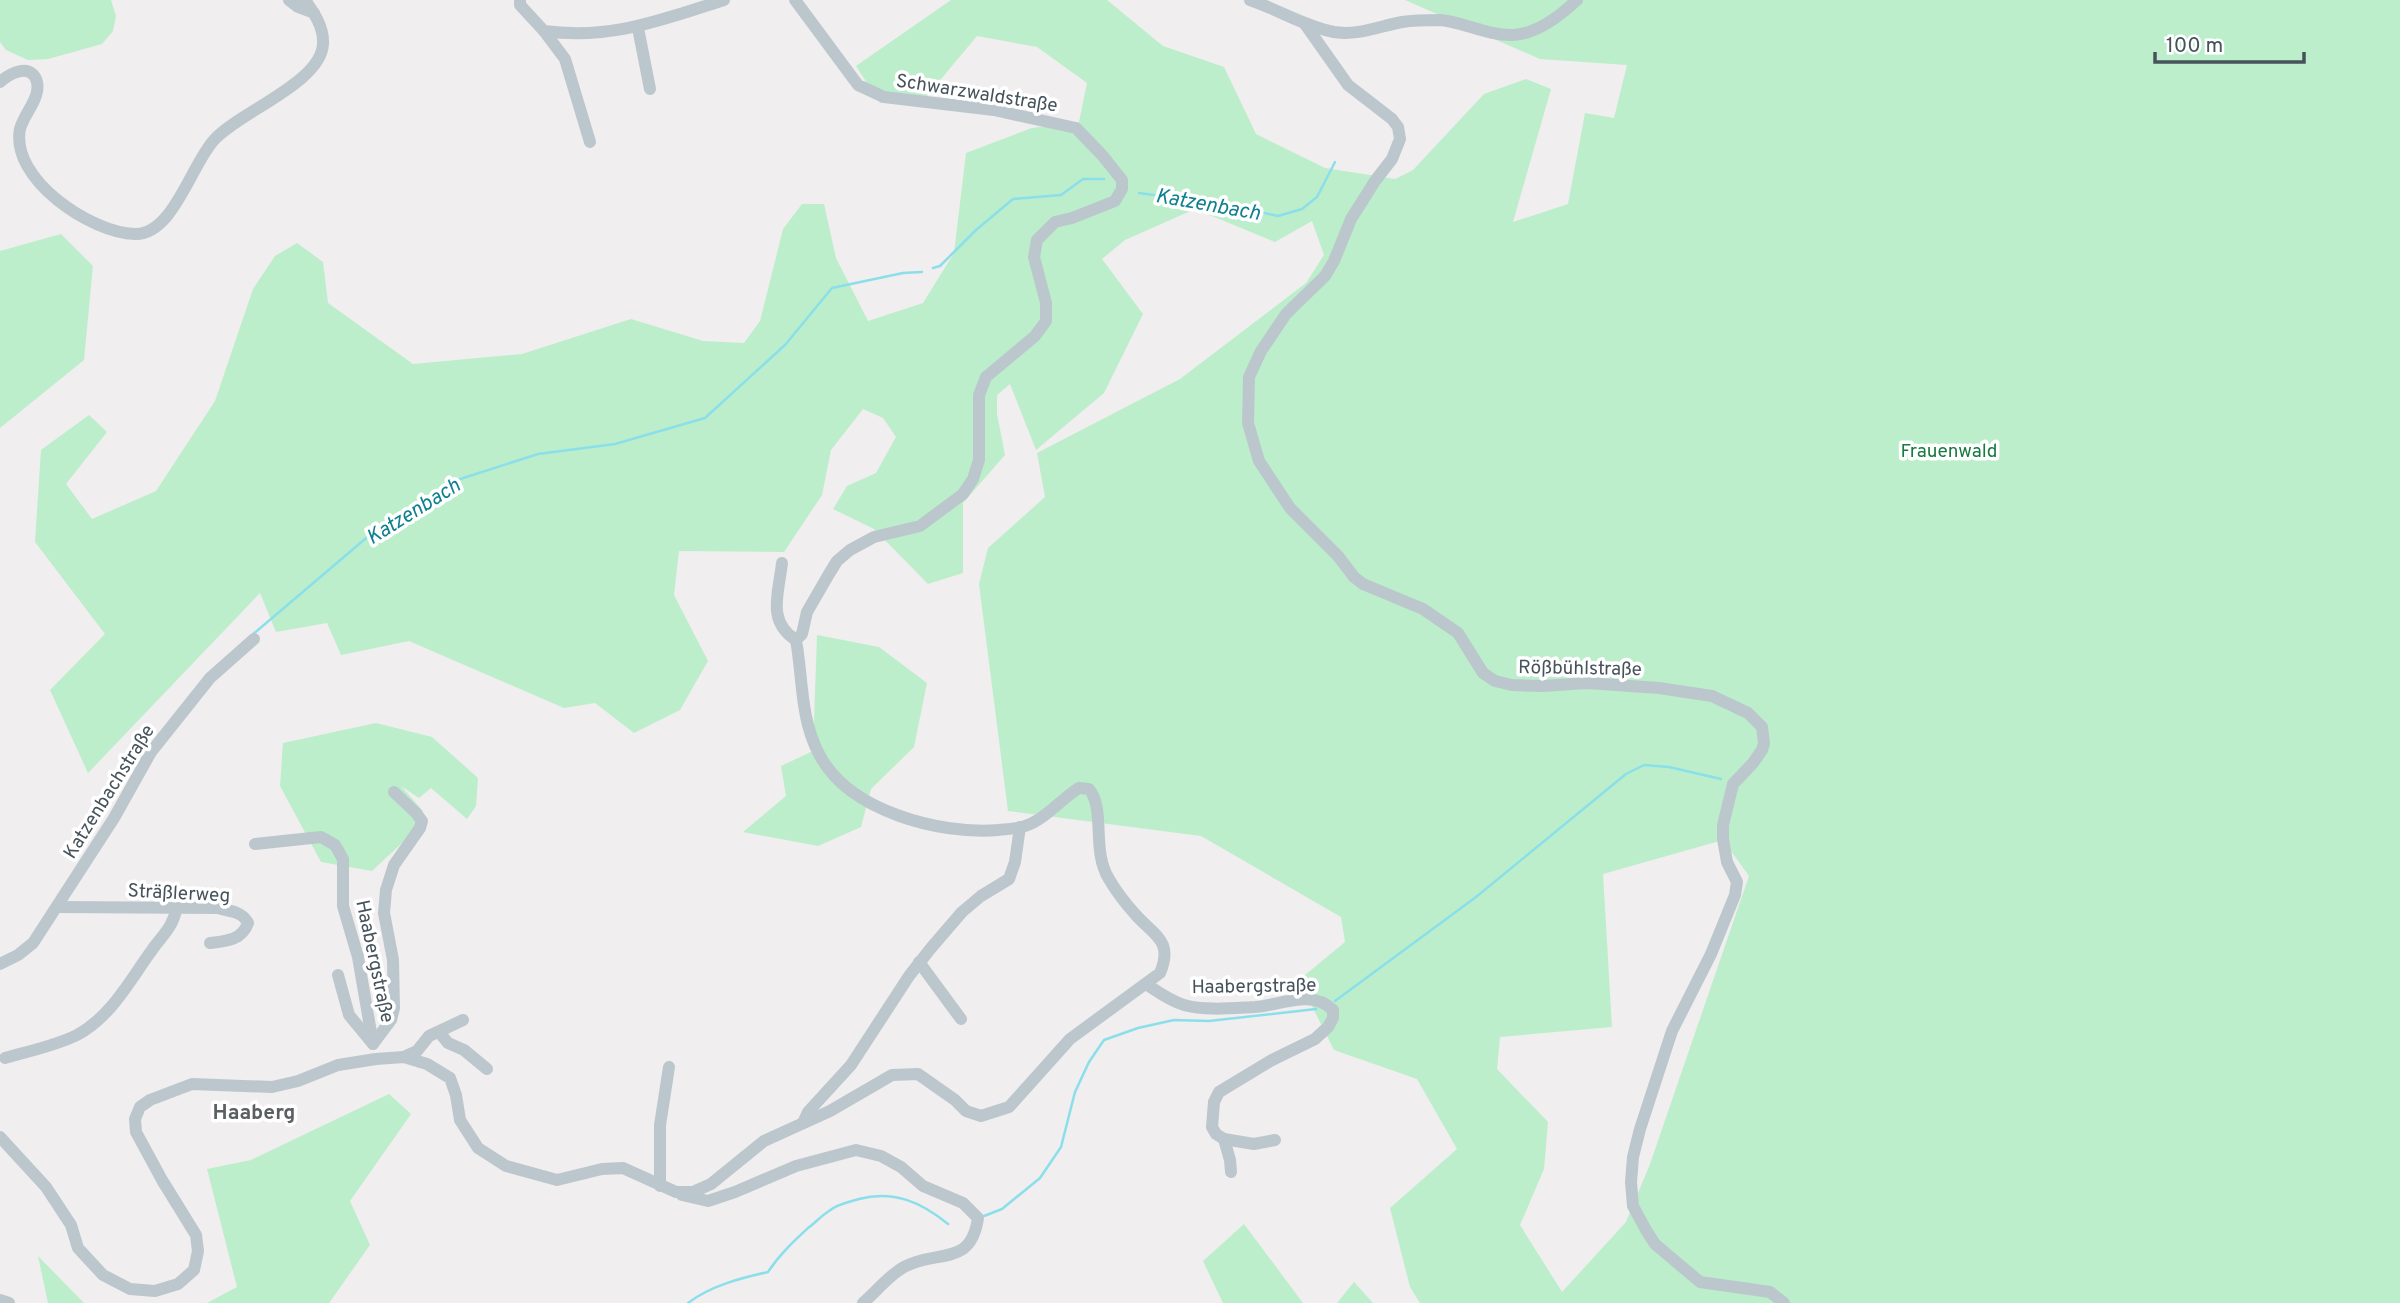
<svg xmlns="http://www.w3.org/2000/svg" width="2400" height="1303" viewBox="0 0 2400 1303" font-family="Overpass,sans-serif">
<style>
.green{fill:#bceecb;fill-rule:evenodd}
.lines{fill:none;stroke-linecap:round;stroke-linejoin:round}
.stream{stroke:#8adfea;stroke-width:2.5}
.street{stroke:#bcc7cd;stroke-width:12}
.labels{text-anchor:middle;stroke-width:7;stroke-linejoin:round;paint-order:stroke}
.street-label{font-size:19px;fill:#46535b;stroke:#fff}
.park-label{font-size:19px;fill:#187a40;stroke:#fff}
.water-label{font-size:21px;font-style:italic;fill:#0f808f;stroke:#fff}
.neighbourhood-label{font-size:21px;font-weight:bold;fill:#5a5f62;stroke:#fff}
</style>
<rect width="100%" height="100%" fill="#f0eeee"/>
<g class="green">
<polygon points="0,0 111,0 116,16 113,31 102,44 48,59 28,60 6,50 0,42"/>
<path d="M 951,0 L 1107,0 L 1163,46 L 1224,67 L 1256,134 L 1325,168 L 1395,179 L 1413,170 L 1484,94 L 1526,79 L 1551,89 L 1513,222 L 1568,204 L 1585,113 L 1614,118 L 1627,65 L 1540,59 L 1405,0 L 2400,0 L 2400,1303 L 1420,1303 L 1410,1287 L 1390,1208 L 1457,1149 L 1417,1079 L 1334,1050 L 1299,980 L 1345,942 L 1341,917 L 1201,836 L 1008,811 L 979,584 L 988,548 L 1045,497 L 1037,453 L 1180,379 L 1306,283 L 1324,255 L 1312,221 L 1275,242 L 1195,209 L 1125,240 L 1102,259 L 1143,314 L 1104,393 L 1036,450 L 1010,384 L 997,395 L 997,414 L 1005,455 L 963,503 L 963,573 L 928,584 L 874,529 L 833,509 L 847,486 L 876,473 L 896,437 L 883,418 L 863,409 L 831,450 L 822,495 L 784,552 L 679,551 L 674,595 L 708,661 L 680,710 L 634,733 L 595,703 L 564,708 L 409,641 L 341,655 L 327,623 L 276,632 L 260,593 L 88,773 L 50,690 L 105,634 L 35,542 L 41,450 L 89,415 L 107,432 L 66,484 L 92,519 L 156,491 L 215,401 L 253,289 L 275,256 L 297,243 L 323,262 L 328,303 L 413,364 L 522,354 L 631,319 L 703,341 L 744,343 L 760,321 L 783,229 L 802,204 L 824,204 L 836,258 L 868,321 L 923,303 L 954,253 L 966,153 L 1032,128 L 1079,122 L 1087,83 L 1037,47 L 977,36 L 921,103 L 880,103 L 856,66 ZM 1723,840 L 1749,876 L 1650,1164 L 1626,1222 L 1562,1292 L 1520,1225 L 1544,1169 L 1548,1122 L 1497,1069 L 1500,1037 L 1612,1027 L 1603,874 Z"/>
<polygon points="61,234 93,266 84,360 0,428 0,251"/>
<polygon points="817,635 879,647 927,683 914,747 871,789 861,827 818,846 743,832 786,796 781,766 813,751"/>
<polygon points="376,723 432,737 478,778 476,806 467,819 431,788 419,798 401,786 423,811 418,828 372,871 321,862 280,786 283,743"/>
<polygon points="389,1094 411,1114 350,1201 370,1245 329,1303 207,1303 237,1287 207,1169 251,1160"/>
<polygon points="1244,1224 1303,1303 1223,1303 1203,1261"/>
<polygon points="38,1256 84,1303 48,1303"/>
<polygon points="1354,1282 1373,1303 1337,1303"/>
</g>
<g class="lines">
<g class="stream">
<polyline points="1139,193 1224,204 1278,216 1302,209 1317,197 1335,162"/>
<polyline points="933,268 940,266 976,230 1013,199 1061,195 1083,179 1104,179"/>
<polyline points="252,635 378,528 454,481 538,454 615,444 705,418 785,345 832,288 903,273 922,272"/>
<polyline points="1335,1001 1476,897 1626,774 1644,765 1669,767 1721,779"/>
<polyline points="984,1216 1002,1209 1040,1178 1061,1147 1075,1092 1089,1062 1104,1040 1138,1028 1174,1020 1209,1021 1316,1009"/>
<path d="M 688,1303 C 710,1286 741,1278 768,1272 C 779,1255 793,1242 808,1228 C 815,1223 821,1216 829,1211 C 837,1204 849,1202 859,1199 C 894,1190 921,1202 948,1224"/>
</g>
<g class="street">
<polyline points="289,0 298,7 314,13"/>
<path d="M 520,0 L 520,5 L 544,31 C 611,40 661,20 724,0"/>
<path d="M 1250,0 C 1279,10 1304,26 1334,32 C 1358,36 1380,26 1402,22 C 1414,20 1428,20 1440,20 C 1464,22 1488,36 1513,35 C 1537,34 1560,16 1577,0"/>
<polyline points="1305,24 1348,85 1392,119 1398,127 1400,139 1392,159 1375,181 1351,219 1334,261 1325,276 1286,314 1261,351 1249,377 1248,423 1259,461 1290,508 1338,556 1354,577 1363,584 1423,609 1458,633 1483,673 1495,681 1512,685 1543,686 1587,683 1659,688 1712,696 1748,713 1762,727 1764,743 1762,750 1753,763 1733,784 1723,825 1723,839 1727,862 1737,882 1735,895 1711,954 1672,1031 1640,1129 1633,1157 1631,1182 1633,1206 1646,1230 1655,1244 1700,1282 1770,1292 1784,1303"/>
<polyline points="638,28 650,89"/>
<polyline points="544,31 565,59 590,142"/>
<path d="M 0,82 C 9,74 29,63 36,79 C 43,96 24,113 20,129 C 10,179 91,233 135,234 C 173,235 191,165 214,140 C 239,112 321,83 323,44 C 324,27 314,13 305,0"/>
<path d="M 782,563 C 779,592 766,621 796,640"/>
<polyline points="255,844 321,837 335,845 343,859 343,906 358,957 373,1044"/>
<path d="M 57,907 L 217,908 C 229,911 242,911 248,923 C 242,940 227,941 210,943"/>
<polyline points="919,962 961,1019"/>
<polyline points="0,964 18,955 33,943 114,818 151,752 210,678 254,639"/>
<polyline points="338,975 349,1015 373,1044 391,1020 394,1008 393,960 384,913 386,890 394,865 420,828 422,821 416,813 394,792"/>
<path d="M 1146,984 C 1158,992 1170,1001 1184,1005 C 1205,1011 1234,1008 1255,1007 C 1281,1005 1312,989 1333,1010 L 1333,1018 L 1328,1027 L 1315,1039 L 1272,1060 L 1219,1092 L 1214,1102 L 1212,1127 L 1216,1134 L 1224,1139 L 1230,1160 L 1231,1172"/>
<polyline points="439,1032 448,1043 464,1050 487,1069"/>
<polyline points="404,1057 417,1051 429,1036 463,1020"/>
<path d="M 5,1058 C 29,1051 55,1046 77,1035 C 111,1017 130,980 152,950 C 161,937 174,926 176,909"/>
<polyline points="803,1123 808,1112 851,1065 909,976 931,948 962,912 981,896 1009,879 1015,862 1020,827"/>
<path d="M 0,1137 L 46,1187 L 71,1225 L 78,1248 L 103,1275 L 130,1289 L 155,1291 L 178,1284 L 194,1270 L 198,1251 L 196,1235 L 162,1180 L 136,1132 L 135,1119 L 140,1107 L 150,1100 L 192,1084 L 272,1087 L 298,1081 L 338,1065 L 376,1059 L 404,1057 L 427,1064 L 450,1078 L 456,1095 L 460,1120 L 478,1148 L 506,1166 L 557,1180 L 602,1169 L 623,1168 L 676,1192 L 693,1192 L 711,1184 L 764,1141 L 830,1111 L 892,1075 L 918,1074 L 955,1100 L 966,1111 L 981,1116 L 1009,1107 L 1070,1039 L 1160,973 C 1174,940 1153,935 1135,914 C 1125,903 1116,891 1109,879 C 1091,850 1106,810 1089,789 L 1079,788 L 1073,792 C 1058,803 1042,821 1025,826 C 1017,829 1007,829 998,830 C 940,835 848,811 819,754 C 800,718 803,679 796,640 L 802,634 L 807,612 L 829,574 L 837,561 L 850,550 L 874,537 L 920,526 L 963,494 L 973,479 L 979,460 L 979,395 L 986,377 L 1035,336 L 1046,321 L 1046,303 L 1034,257 L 1037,240 L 1055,222 L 1072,218 L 1115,201 L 1122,189 L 1122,180 L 1102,155 L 1076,128 L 994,110 L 884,97 L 858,85 L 795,0"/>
<polyline points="1224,1139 1254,1144 1275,1140"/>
<polyline points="660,1186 660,1125 669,1067"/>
<path d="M 682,1195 L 708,1201 L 735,1192 L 796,1166 L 856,1150 L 881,1156 L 901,1167 L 923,1186 L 963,1203 L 978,1218 C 971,1268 936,1249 904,1267 C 889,1275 876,1292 863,1303"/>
<polyline points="0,1300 9,1303"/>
</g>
</g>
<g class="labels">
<g class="street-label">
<text transform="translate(977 92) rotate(9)" y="7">Schwarzwaldstraße</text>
<text transform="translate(1580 667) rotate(1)" y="7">Rößbühlstraße</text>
<text transform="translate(108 791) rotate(-58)" y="7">Katzenbachstraße</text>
<text transform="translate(179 892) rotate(3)" y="7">Sträßlerweg</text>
<text transform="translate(376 961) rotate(78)" y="7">Haabergstraße</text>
<text transform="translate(1254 985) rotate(-1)" y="7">Haabergstraße</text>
</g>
<g class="park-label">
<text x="1949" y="457">Frauenwald</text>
</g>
<g class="water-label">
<text transform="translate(1208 204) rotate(10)" y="7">Katzenbach</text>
<text transform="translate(413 511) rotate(-32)" y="7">Katzenbach</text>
</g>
<g class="neighbourhood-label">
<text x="254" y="1119">Haaberg</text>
</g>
</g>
<path d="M2155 52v10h149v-10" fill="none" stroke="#46535b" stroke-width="3.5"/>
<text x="2166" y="52" font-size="21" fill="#46535b" stroke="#ffffff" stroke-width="5" paint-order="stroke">100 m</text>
</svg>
